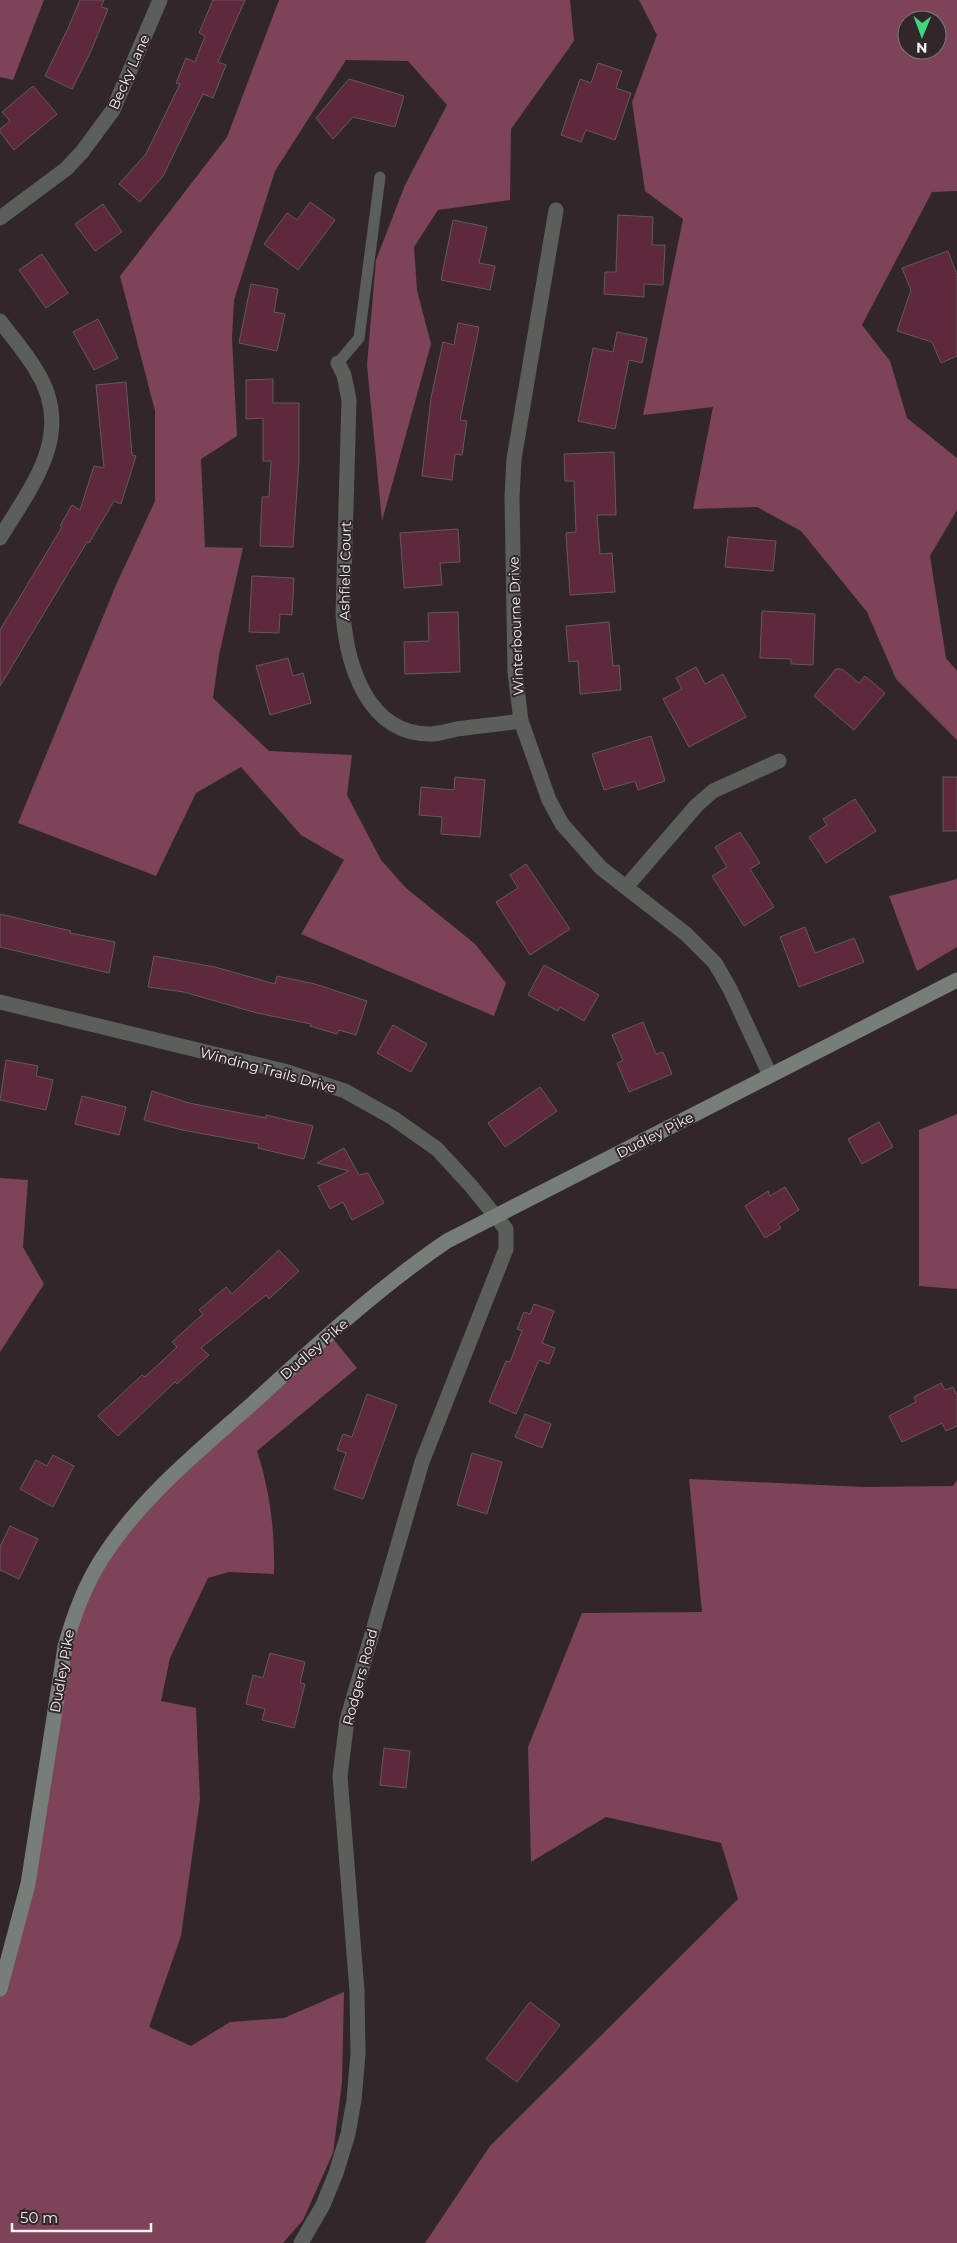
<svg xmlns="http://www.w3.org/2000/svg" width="957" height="2243" viewBox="0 0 957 2243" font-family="Montserrat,sans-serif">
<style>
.forest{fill:#7c4359;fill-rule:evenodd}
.building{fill:#5e283d;stroke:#65595d}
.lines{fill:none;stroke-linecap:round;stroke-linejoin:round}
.lane{stroke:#5b5f5c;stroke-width:11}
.street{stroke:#5b5f5c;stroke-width:15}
.secondary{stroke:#777d78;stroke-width:15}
.labels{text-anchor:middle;stroke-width:4;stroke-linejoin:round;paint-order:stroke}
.street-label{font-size:14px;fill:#f6eff1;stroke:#31272a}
</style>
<rect width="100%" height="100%" fill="#31272a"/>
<g class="forest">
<polygon points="0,0 44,0 13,80 0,77"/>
<polygon points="279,0 570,0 574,41 511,129 510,200 438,210 414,247 417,290 431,344 382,521 367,365 376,260 405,185 447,105 408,61 346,60 275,171 234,300 232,338 237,436 201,459 205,547 243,548 219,655 213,698 269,751 352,755 347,795 381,860 406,888 475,944 506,983 494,1016 301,934 344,860 301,835 241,767 196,793 156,876 18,823 116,585 155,501 155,411 120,276 227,137"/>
<path d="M 639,0 L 957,0 L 957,191 L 932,192 L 862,325 L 890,361 L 907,418 L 957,458 L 957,510 L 930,556 L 946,658 L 957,671 L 957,740 L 896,679 L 867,612 L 801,531 L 757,507 L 693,509 L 713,407 L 643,415 L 683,219 L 645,191 L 632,102 L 657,35 ZM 907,20 L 937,20 L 937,50 L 907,50 Z"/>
<polygon points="957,879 957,947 917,971 889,896"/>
<polygon points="957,1114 957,1289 919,1286 919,1130"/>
<polygon points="0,1178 28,1180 23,1247 44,1284 0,1352"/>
<path d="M 330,1335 L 357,1368 L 257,1451 C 270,1491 275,1531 274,1574 L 229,1572 L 208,1578 L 170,1658 L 161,1701 L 196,1708 L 200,1799 L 181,1936 L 149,2027 L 191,2046 L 230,2022 L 284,2018 L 344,1992 L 342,2083 L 333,2153 L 303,2220 L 283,2243 L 0,2243 L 0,1976 L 3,1977 L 71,1622 L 131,1519 Z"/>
<polygon points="689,1479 864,1487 953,1486 957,1480 957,2243 425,2243 490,2146 738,1899 721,1843 606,1817 531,1862 528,1747 582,1613 702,1612"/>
</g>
<g class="building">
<polygon points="80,0 104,0 101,7 108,9 91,51 72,89 45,76 70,24"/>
<polygon points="213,0 245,0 218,62 226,65 213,98 203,94 163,176 140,202 119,184 146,154 180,84 176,83 186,58 195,62 205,36 199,33"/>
<polygon points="598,63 622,71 616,88 631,93 615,140 586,130 581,142 561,135 580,79 591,83"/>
<polygon points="349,79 404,96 395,127 353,117 333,139 316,118"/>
<polygon points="33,86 57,114 14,150 0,132 0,129 10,121 2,112"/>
<polygon points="310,202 335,220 298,270 264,244 287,213 297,220"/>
<polygon points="103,204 122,232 95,251 75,224"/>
<polygon points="618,215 653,217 652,245 665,245 663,285 644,284 644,297 604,294 605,272 616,272"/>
<polygon points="453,220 487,227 479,263 495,266 490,290 441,280"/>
<polygon points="948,251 957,275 957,356 941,363 932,342 897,331 911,290 902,268"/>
<polygon points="42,254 68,293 46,308 19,270"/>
<polygon points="251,284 278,289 274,312 285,314 277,351 239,343"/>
<polygon points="98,319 118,358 94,370 73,332"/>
<polygon points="458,323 479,327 460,420 467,421 462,455 455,454 452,480 422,476 431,398 443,342 454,345"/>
<polygon points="617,332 647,338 642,363 629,360 615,429 578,421 593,348 613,352"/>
<polygon points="273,379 273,403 299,403 299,461 293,547 260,546 262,497 269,497 271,461 263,461 263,418 246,419 246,380"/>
<polygon points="126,382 132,455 136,456 121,504 114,501 89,543 87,542 0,686 0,630 62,527 60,526 72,505 80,510 94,466 104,468 96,385"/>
<polygon points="614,452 616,515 597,515 600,554 612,553 615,592 570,595 566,533 576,532 574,481 565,481 564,454"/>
<polygon points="458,529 460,562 440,563 442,585 404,588 400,533"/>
<polygon points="728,537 776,541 773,571 725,567"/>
<polygon points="252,576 294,578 292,615 280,614 279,633 249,632"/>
<polygon points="762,611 815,614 813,665 791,664 791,659 760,658"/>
<polygon points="458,612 460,672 405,674 404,642 429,641 428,613"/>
<polygon points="609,622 613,666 619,665 621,690 580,694 578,661 569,662 566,626"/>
<polygon points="288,658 293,676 303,673 311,703 270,715 256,666"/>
<polygon points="696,667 705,684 723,674 746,717 689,747 663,699 682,689 676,678"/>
<polygon points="836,669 842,669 859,683 865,676 885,693 854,730 814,696"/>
<polygon points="651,736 665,781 638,790 635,781 604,790 592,754"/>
<polygon points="455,777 485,780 480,837 441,834 442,817 419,815 421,787 454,790"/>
<rect x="943" y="777" width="14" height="54"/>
<polygon points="855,799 876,831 826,863 809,837 827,825 823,819"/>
<polygon points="740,832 760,863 750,869 774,907 744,926 712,876 727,867 715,847"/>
<polygon points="526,864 570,929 530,955 496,902 518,888 510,875"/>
<polygon points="0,914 71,931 70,933 115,942 109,973 0,947"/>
<polygon points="805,927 815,953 854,938 864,962 799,987 780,937"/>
<polygon points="154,956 215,967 275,984 277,976 315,984 367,1001 356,1035 339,1030 337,1034 310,1026 311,1024 257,1013 184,992 148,987"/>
<polygon points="544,965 599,995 584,1021 560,1007 558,1011 528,995"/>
<polygon points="643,1022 656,1054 663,1052 672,1074 629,1092 617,1063 623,1060 612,1035"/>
<polygon points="393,1025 427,1044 411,1072 377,1053"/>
<polygon points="6,1060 38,1066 36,1076 53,1080 46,1110 0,1100"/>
<polygon points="540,1087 557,1111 505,1147 488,1123"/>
<polygon points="152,1091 189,1103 266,1118 266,1115 313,1126 304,1159 258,1148 259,1144 182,1130 144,1120"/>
<polygon points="82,1096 126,1107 119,1135 75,1124"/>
<polygon points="879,1122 893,1147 862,1164 848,1139"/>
<polygon points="344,1148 359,1175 368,1173 384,1203 352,1220 343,1202 330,1209 318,1186 349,1171 317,1163"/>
<polygon points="785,1187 799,1210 778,1224 781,1228 765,1238 745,1206 768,1191 770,1196"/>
<polygon points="279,1250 299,1271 269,1299 266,1295 201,1348 209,1355 177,1384 175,1382 118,1436 98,1416 142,1375 145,1377 177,1347 172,1342 203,1314 199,1310 226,1287 232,1294"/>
<polygon points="534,1304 554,1311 542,1343 555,1348 549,1364 539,1360 516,1414 489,1402 506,1361 510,1362 522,1331 517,1329 524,1312 530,1314"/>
<polygon points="941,1383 945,1390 953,1387 957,1395 957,1426 946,1431 942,1423 902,1442 889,1416 916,1402 914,1397"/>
<polygon points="367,1394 397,1405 363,1499 334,1489 346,1453 337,1450 343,1434 352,1437"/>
<polygon points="525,1414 551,1424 542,1448 515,1437"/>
<polygon points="472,1453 502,1462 487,1514 457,1505"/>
<polygon points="53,1455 74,1466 53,1507 20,1489 36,1460 47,1466"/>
<polygon points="10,1526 38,1539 19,1579 0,1570 0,1547"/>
<polygon points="270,1653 305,1662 300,1683 305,1684 294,1728 262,1720 265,1709 246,1704 253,1675 263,1678"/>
<polygon points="384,1748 410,1751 406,1788 380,1785"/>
<polygon points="530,2002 560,2025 517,2082 486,2059"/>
</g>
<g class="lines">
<polyline class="lane" points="338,363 359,338 380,177"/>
<g class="street">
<polyline points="556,210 514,459 512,497 515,672 521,721 549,800 562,824 601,868 686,934 715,963 730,989 770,1075"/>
<polyline points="0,218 66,169 82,152 113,110 160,0"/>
<path d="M 0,321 C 12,337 26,353 36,370 C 76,433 32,485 0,538"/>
<path d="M 338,363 L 344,375 L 349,400 L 343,614 C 347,665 367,734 430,734 C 439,734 448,731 457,729 C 478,726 500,724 521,721"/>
<polyline points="626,887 696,806 713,791 779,761"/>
<polyline points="0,1002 288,1072 345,1091 393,1118 437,1149 471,1186 506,1229 506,1249 422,1462 347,1720 340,1776 357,1991 358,2053 354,2100 348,2134 336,2173 323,2205 301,2243"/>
</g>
<path class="secondary" d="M 0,1989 L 28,1884 L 65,1647 C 73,1617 84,1587 101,1560 C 140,1498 199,1451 253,1403 C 315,1346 378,1288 447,1241 L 957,980"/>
</g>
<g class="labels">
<g class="street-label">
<text transform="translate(129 72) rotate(-66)" y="5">Becky Lane</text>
<text transform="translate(345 571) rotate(-89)" y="5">Ashfield Court</text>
<text transform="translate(516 626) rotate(-92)" y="5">Winterbourne Drive</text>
<text transform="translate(268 1070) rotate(15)" y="5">Winding Trails Drive</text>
<text transform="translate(655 1135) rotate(-27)" y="5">Dudley Pike</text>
<text transform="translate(314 1349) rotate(-41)" y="5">Dudley Pike</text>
<text transform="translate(62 1671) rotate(-80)" y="5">Dudley Pike</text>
<text transform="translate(360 1677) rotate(-75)" y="5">Rodgers Road</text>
</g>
</g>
<g transform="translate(922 35) rotate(181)"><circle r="24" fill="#31272a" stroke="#80777a"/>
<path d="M0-4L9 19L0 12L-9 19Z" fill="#3ed77d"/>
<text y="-8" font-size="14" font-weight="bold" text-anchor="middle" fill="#f6eff1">N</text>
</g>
<path d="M12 2223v8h139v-8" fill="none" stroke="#f6eff1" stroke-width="2.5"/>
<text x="20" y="2223" font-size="15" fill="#f6eff1" stroke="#31272a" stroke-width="4" paint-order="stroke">50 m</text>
</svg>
